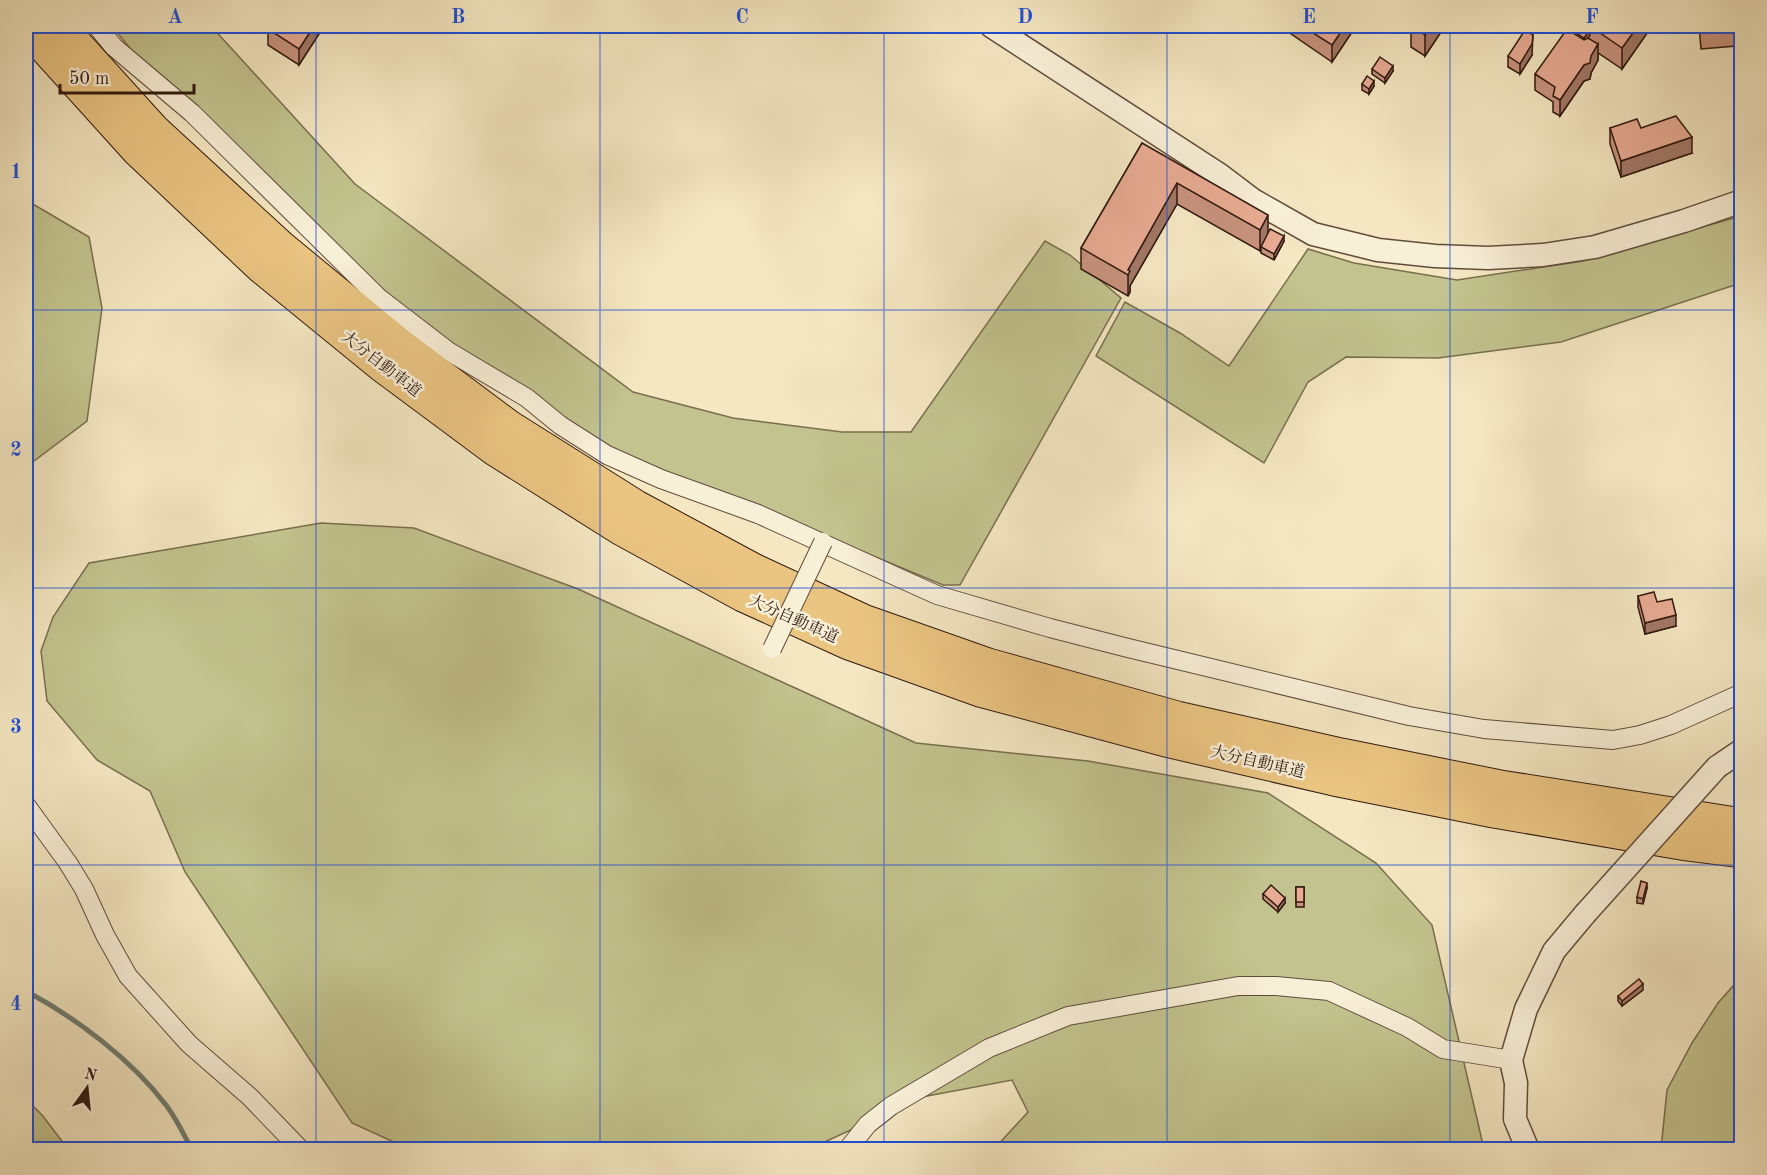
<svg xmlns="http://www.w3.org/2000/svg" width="1767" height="1175" viewBox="0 0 1767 1175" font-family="'Old Standard TT','Noto Serif JP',serif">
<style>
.green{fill:#c2c38e;stroke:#796e4e;stroke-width:1.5}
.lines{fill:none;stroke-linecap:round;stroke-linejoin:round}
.stream{stroke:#717d71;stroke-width:5}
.minor-casing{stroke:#614c3c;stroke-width:20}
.tertiary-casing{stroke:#614c3c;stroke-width:25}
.motorway-casing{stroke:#30190f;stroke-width:35}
.minor{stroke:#f8efd7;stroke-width:18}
.tertiary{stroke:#f8efd7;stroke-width:22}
.motorway{stroke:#eac481;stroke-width:33}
.minor-bridge-casing{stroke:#614c3c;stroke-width:20;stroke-linecap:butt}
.tertiary-bridge-casing{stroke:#614c3c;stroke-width:25;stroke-linecap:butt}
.minor-bridge{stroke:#f8efd7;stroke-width:18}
.tertiary-bridge{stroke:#f8efd7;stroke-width:22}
.wall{fill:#c8937e;stroke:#30190f;stroke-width:1.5}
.shaded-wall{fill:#a27867;stroke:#30190f;stroke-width:1.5}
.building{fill:#e8ab93;stroke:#30190f;stroke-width:1.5}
.grid{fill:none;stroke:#1d4ed8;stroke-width:1.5;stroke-opacity:0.55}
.labels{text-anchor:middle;stroke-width:5;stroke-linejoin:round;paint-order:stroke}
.street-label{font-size:16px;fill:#30190f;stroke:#f8efd7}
.neatline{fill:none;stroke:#1d4ed8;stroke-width:2}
.grid-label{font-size:20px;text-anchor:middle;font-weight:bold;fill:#1d4ed8}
</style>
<rect width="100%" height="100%" fill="#f4e7c2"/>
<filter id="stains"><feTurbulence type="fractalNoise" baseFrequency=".00333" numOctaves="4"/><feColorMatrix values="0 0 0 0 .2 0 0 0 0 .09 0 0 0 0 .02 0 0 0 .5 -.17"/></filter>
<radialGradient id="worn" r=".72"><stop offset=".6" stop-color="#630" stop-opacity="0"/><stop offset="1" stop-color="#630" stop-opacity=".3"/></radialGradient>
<g class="green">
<polygon points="112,26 211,26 355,184 633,392 733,418 842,432 911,432 1045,241 1070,255 1121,298 960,585 943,585 786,520 645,469 479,363 389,295 189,100 133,52"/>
<polygon points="26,200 89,237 102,308 87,421 26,467"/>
<polygon points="1741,216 1741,283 1561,342 1438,358 1346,357 1308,382 1264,463 1096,356 1125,302 1180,333 1229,366 1308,249 1354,263 1457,280 1583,261"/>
<polygon points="321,523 414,528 578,589 916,743 1088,761 1268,793 1376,863 1432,925 1484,1149 994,1149 1028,1112 1012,1080 922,1097 816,1146 796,1149 409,1149 352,1123 185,872 150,791 97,760 47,701 41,651 53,617 89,563"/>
<polygon points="1741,977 1741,1149 1661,1149 1667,1090 1692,1043 1718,1003"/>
<polygon points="26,1099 42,1115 68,1149 26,1149"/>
</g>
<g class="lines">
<path class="stream" d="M 26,991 C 76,1018 131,1059 166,1105 C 176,1118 184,1135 192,1150"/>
<defs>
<g id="minor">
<polyline points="97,26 114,47 192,113 379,298 448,351 527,398 560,425 607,455 661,479 758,514 937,595 1050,628 1124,647 1409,716 1484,729 1613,740 1640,735 1671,725 1742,693"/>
<polyline points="26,805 68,863 84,889 105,935 128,976 189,1044 250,1097 301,1150"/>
<polyline points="847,1150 868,1124 891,1106 989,1048 1068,1016 1238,986 1276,986 1329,991 1407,1027 1443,1049 1511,1060"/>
</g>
<g id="tertiary">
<polyline points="991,26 1220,175 1253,200 1313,234 1378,250 1435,256 1488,258 1543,255 1595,247 1684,221 1742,201"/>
<polyline points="1717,767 1742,750"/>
<polyline points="1528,1150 1515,1119 1516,1083 1511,1060 1526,1009 1554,951 1585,914"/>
</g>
<g id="motorway">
<polyline points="26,26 138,150 262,267 382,365 495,449 622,529 743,595 849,643 980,690 1170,741 1334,779 1494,811 1687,844 1742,851"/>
<polyline points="59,26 154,131 279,246 399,345 509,427 636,507 755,571 863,621 988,665 1177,718 1341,755 1500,787 1742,825"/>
</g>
</defs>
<use href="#minor" class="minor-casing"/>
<use href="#tertiary" class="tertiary-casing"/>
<use href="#motorway" class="motorway-casing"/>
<use href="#minor" class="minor"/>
<use href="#tertiary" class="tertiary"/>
<use href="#motorway" class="motorway"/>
<defs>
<polyline id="minor-bridge" points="772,649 823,542"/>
<polyline id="tertiary-bridge" points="1585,914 1717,767"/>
</defs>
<use href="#minor-bridge" class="minor-bridge-casing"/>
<use href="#tertiary-bridge" class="tertiary-bridge-casing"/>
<use href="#minor-bridge" class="minor-bridge"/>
<use href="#tertiary-bridge" class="tertiary-bridge"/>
</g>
<g class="wall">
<polygon points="324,26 299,65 268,45 268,29"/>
<polygon points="1284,26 1356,26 1332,62 1284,29"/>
<polygon points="1408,26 1445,26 1425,56 1411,47 1411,27"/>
<polygon points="1575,26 1652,26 1622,69 1598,53 1598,60 1591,73 1590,79 1584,81 1560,116 1553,112 1553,102 1535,90 1535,74 1572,32 1572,30"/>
<polygon points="1699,26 1736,26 1736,46 1701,49"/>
<polygon points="1532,55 1520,74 1508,67 1508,56"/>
<polygon points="1372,69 1393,71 1385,83 1372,74"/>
<polygon points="1362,84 1374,86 1369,94 1362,90"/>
<polygon points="1610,128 1641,128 1692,153 1621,177 1610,144"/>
<polygon points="1142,143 1268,233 1284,241 1274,260 1261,253 1261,249 1260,251 1177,204 1130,286 1130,292 1128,296 1081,269 1081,248"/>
<polygon points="1638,596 1657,602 1676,626 1645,634 1638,607"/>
<rect x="1296" y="887" width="8" height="20"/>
<polygon points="1647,888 1643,904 1637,903 1637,897"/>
<polygon points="1263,894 1285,903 1278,912 1263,899"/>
<polygon points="1643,990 1622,1006 1618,1001 1618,996"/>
</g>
<g class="shaded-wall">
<polygon points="314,26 324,26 299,65 299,49"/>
<polygon points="1345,26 1356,26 1332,62 1332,45"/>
<polygon points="1431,26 1445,26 1425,56 1425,35"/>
<polygon points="1638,26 1652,26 1622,69 1622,48"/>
<polygon points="1590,30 1590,35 1584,44 1584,38"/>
<polygon points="1533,35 1532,55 1520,74 1520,64"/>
<polygon points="1598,44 1598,60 1591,73 1590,79 1584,81 1560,116 1560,100"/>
<polygon points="1393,66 1393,71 1385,83 1385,78"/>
<polygon points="1374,81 1374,86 1369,94 1369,89"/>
<polygon points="1692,137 1692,153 1621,177 1621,161"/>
<polygon points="1177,183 1177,204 1130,286 1130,292 1128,296 1128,270"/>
<polygon points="1268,215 1268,236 1261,247 1260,251 1260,230"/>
<polygon points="1284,236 1284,241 1274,260 1274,254"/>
<polygon points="1676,615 1676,626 1645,634 1645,623"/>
<polygon points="1647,883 1647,888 1643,904 1643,899"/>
<polygon points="1285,898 1285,903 1278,912 1278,907"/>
<polygon points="1643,984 1643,990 1622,1006 1622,1001"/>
</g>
<g class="building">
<polygon points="270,26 314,26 299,49 268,29"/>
<polygon points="1302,26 1345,26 1332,45"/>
<polygon points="1411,26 1431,26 1425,35"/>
<polygon points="1575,26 1590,26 1590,30 1584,38 1572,30"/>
<polygon points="1590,26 1638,26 1622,48"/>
<polygon points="1701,26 1727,26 1701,28"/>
<polygon points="1567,29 1584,40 1588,38 1598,44 1591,56 1590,63 1584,65 1560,100 1553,96 1555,87 1535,74"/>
<polygon points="1525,30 1533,35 1532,44 1520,64 1508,56"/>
<polygon points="1380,57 1393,66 1385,78 1372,69"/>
<polygon points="1367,76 1374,81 1369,89 1362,84"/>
<polygon points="1676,116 1692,137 1621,161 1610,128 1637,119 1641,128"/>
<polygon points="1142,143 1268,215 1260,230 1177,183 1128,270 1130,271 1128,275 1081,248"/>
<polygon points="1270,229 1284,236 1274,254 1261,247"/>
<polygon points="1654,592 1657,602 1672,599 1676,615 1645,623 1638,596"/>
<polygon points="1641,881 1647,883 1643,899 1637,897"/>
<polygon points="1271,885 1285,898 1278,907 1263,894"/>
<rect x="1296" y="887" width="8" height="15"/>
<polygon points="1639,979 1643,984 1622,1001 1618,996"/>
</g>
<path class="grid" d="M 316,26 L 316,1150M 600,26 L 600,1150M 884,26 L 884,1150M 1167,26 L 1167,1150M 1450,26 L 1450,1150M 26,310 L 1742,310M 26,588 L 1742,588M 26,865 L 1742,865"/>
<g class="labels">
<g class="street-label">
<text transform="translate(382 363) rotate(38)" y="6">大分自動車道</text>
<text transform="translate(794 618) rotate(24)" y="6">大分自動車道</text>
<text transform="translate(1258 761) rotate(13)" y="6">大分自動車道</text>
</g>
</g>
<rect width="1767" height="1175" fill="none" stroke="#f4e7c2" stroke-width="66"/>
<g transform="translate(87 1088) rotate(15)" stroke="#f8efd7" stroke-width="4.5" paint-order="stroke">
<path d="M0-4.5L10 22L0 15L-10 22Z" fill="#30190f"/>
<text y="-9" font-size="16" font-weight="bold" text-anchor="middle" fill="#30190f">N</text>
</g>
<path d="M60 84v9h134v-9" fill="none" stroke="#30190f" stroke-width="3"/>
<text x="69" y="84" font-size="18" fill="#30190f" stroke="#f8efd7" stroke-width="4.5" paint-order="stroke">50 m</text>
<rect x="33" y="33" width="1701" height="1109" class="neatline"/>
<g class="grid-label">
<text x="175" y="23">A</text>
<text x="458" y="23">B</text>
<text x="742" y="23">C</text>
<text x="1025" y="23">D</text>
<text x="1309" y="23">E</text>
<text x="1592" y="23">F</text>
<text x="16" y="178">1</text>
<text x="16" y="456">2</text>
<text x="16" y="733">3</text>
<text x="16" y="1010">4</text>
</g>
<rect width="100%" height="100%" filter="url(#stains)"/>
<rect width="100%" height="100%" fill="url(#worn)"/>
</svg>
